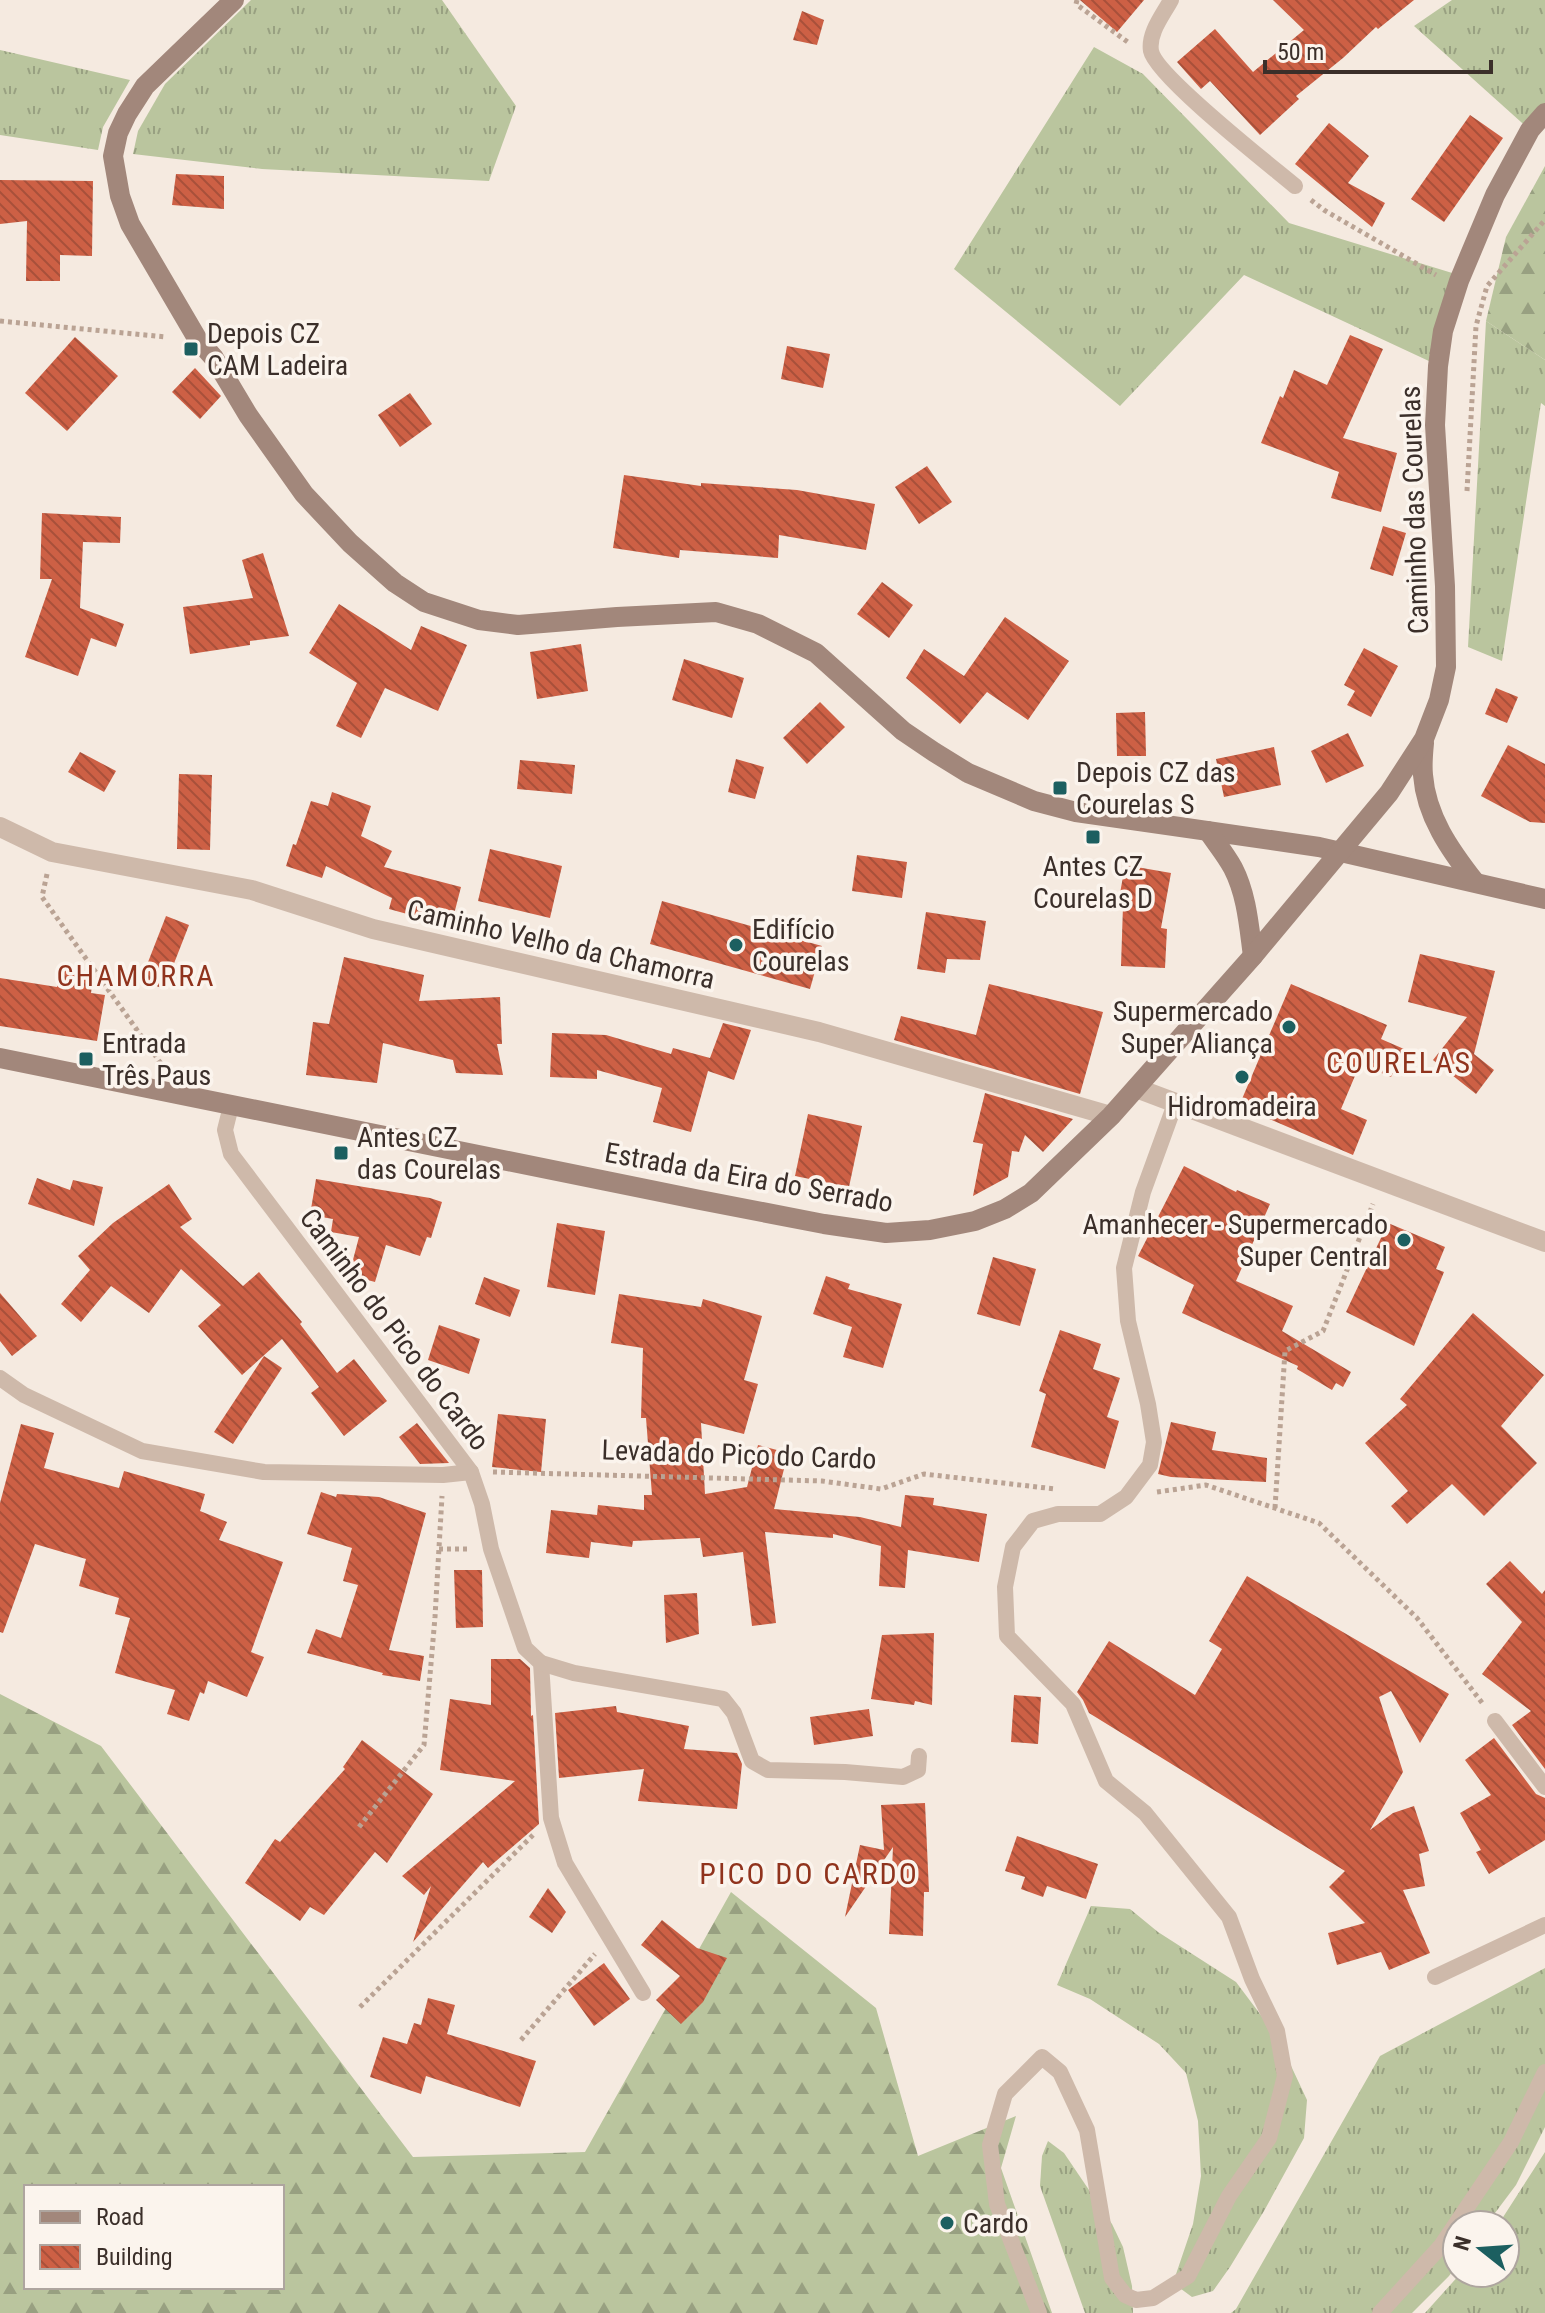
<svg xmlns="http://www.w3.org/2000/svg" width="1545" height="2313" viewBox="0 0 1545 2313" font-family="'Roboto Condensed',sans-serif">
<style>
.grass{fill:url(#grass-tufts)}
.forest{fill:url(#forest-firs);fill-rule:evenodd}
.building{fill:url(#building-back-hatch)}
.lines{fill:none;stroke-linecap:round;stroke-linejoin:round}
.path{stroke:#baa394;stroke-width:5;stroke-dasharray:4 4;stroke-linecap:butt}
.lane{stroke:#ceb9aa;stroke-width:16}
.street{stroke:#ceb9aa;stroke-width:20}
.secondary{stroke:#a2877b;stroke-width:20}
.poi-dot{fill:#1c5f60;stroke:#fbf4ed;stroke-width:3}
.labels{text-anchor:middle;stroke-width:7;stroke-linejoin:round;paint-order:stroke}
.poi-label{font-size:28px;fill:#3b2f2a;stroke:#fbf4ed;text-anchor:start}
.street-label{font-size:28px;fill:#3b2f2a;stroke:#fbf4ed}
.neighbourhood-label{font-size:30px;letter-spacing:2px;fill:#90331d;stroke:#fbf4ed}
</style>
<defs>
<pattern id="grass-tufts" width="24" height="20" patternUnits="userSpaceOnUse" patternTransform="scale(2)"><rect width="24" height="20" fill="#bac59e"/><path d="M3 7l-1-3M5 7V3M7 7l1-3M15 17l-1-3M17 17v-4M19 17l1-3" fill="none" stroke="#98a081"/></pattern>
<pattern id="forest-firs" width="22" height="20" patternUnits="userSpaceOnUse" patternTransform="scale(2)"><rect width="22" height="20" fill="#bac59e"/><path d="M5 1l3.5 6h-7zM16 11l3.5 6h-7z" fill="#98a081"/></pattern>
<pattern id="building-back-hatch" width="6" height="6" patternUnits="userSpaceOnUse" patternTransform="scale(2)"><rect width="6" height="6" fill="#cd6045"/><path d="M-1 5l2 2M0 0l6 6M5-1l2 2" fill="none" stroke="#a8503a"/></pattern>
</defs>
<rect width="100%" height="100%" fill="#f5eae0"/>
<g class="grass">
<polygon points="251,0 442,0 516,106 489,181 262,169 133,154 138,131 165,84"/>
<polygon points="1452,0 1545,0 1545,113 1530,130 1414,26"/>
<polygon points="1094,47 1143,74 1289,223 1462,276 1431,362 1244,275 1120,406 954,269"/>
<polygon points="0,50 130,80 103,127 98,150 0,135"/>
<polygon points="1486,321 1545,360 1545,406 1541,403 1502,661 1468,647"/>
<polygon points="1091,1906 1130,1909 1158,1932 1236,1982 1278,2038 1307,2100 1304,2138 1264,2211 1230,2267 1213,2291 1192,2297 1173,2283 1193,2224 1201,2176 1198,2121 1186,2073 1159,2044 1090,1999 1057,1985"/>
<polygon points="1545,1968 1545,2127 1516,2185 1486,2225 1457,2225 1457,2265 1449,2276 1412,2313 1231,2313 1236,2309 1380,2056"/>
<polygon points="1048,2141 1064,2153 1112,2224 1123,2247 1132,2286 1133,2313 1085,2313 1040,2186 1042,2156"/>
<polygon points="1545,2152 1545,2313 1425,2313 1461,2273 1505,2273 1505,2225 1498,2225"/>
</g>
<g class="forest">
<polygon points="1545,166 1545,360 1486,321 1506,237"/>
<path d="M 0,1694 L 101,1746 L 413,2157 L 585,2152 L 731,1892 L 876,2008 L 918,2156 L 1016,2116 L 1001,2168 L 1052,2313 L 0,2313 ZM 26,2187 L 282,2187 L 282,2287 L 26,2287 Z"/>
</g>
<g class="building">
<polygon points="1080,0 1144,0 1117,32"/>
<polygon points="1273,0 1414,0 1378,29 1376,27 1343,58 1296,96 1299,99 1260,135 1210,81 1201,89 1177,62 1215,29 1253,72 1304,30"/>
<polygon points="802,11 824,20 817,45 793,40"/>
<polygon points="1470,115 1503,138 1444,222 1411,199"/>
<polygon points="1329,123 1369,156 1348,183 1385,203 1372,227 1295,164"/>
<polygon points="176,174 224,176 224,209 172,205"/>
<polygon points="0,180 93,181 92,256 60,255 60,281 26,281 27,221 0,224"/>
<polygon points="1350,335 1383,349 1343,438 1397,453 1381,512 1331,498 1339,472 1261,443 1280,396 1283,398 1294,370 1327,385"/>
<polygon points="75,337 118,376 67,431 25,393"/>
<polygon points="787,346 830,354 823,388 781,379"/>
<polygon points="195,368 221,396 200,419 172,392"/>
<polygon points="410,393 432,424 400,447 378,415"/>
<polygon points="927,466 952,502 919,524 895,487"/>
<polygon points="624,475 701,486 701,483 797,490 875,504 866,550 779,535 778,558 680,550 679,558 613,548"/>
<polygon points="42,513 121,517 120,543 83,542 80,608 124,624 116,647 91,638 78,676 25,657 52,579 40,579"/>
<polygon points="1383,526 1406,533 1393,576 1370,569"/>
<polygon points="263,553 289,636 250,641 250,645 190,654 183,607 253,598 242,560"/>
<polygon points="882,582 913,605 889,638 857,614"/>
<polygon points="339,604 411,650 421,626 467,645 438,711 385,688 361,738 336,726 357,683 309,653"/>
<polygon points="1005,617 1069,661 1028,720 987,692 960,724 906,678 924,649 964,676"/>
<polygon points="581,644 588,691 537,699 530,652"/>
<polygon points="1364,648 1398,666 1371,717 1347,705 1355,691 1344,685"/>
<polygon points="684,659 744,678 732,718 672,700"/>
<polygon points="1496,688 1518,697 1507,723 1485,714"/>
<polygon points="820,702 845,727 807,764 783,738"/>
<polygon points="1145,712 1146,756 1117,756 1116,713"/>
<polygon points="1348,733 1364,766 1326,783 1311,751"/>
<polygon points="1508,745 1545,764 1545,823 1530,822 1481,796"/>
<polygon points="1274,747 1281,785 1224,797 1216,759"/>
<polygon points="80,752 116,771 104,792 68,772"/>
<polygon points="736,759 764,767 755,799 728,792"/>
<polygon points="520,760 575,765 572,794 517,789"/>
<polygon points="179,774 212,775 210,850 177,849"/>
<polygon points="332,792 371,806 361,836 392,851 384,867 461,887 451,926 389,909 392,898 326,866 322,878 286,866 293,844 296,845 311,801 328,806"/>
<polygon points="490,849 562,866 550,918 478,901"/>
<polygon points="857,855 907,862 902,898 852,891"/>
<polygon points="1125,865 1171,873 1161,928 1167,929 1165,968 1121,966 1123,906 1118,905"/>
<polygon points="662,901 822,946 810,989 650,944"/>
<polygon points="926,912 986,921 980,960 947,959 945,973 917,969"/>
<polygon points="166,916 189,925 164,989 141,980"/>
<polygon points="1420,954 1495,971 1474,1054 1494,1070 1476,1094 1433,1060 1467,1017 1408,1002"/>
<polygon points="344,957 424,975 419,1001 500,997 502,1044 497,1044 503,1075 456,1073 453,1060 383,1043 377,1083 306,1075 313,1022 329,1024"/>
<polygon points="60,968 94,972 91,993 105,995 97,1041 0,1026 0,978 57,987"/>
<polygon points="989,984 1103,1012 1080,1094 894,1040 901,1016 976,1035"/>
<polygon points="1291,984 1387,1025 1381,1039 1404,1049 1391,1077 1360,1064 1341,1109 1367,1120 1353,1155 1239,1106"/>
<polygon points="723,1023 751,1030 734,1080 708,1071 691,1132 653,1122 662,1088 597,1070 597,1079 550,1077 552,1033 606,1035 671,1054 673,1048 710,1058"/>
<polygon points="985,1093 1073,1119 1043,1152 1025,1135 1019,1152 1012,1151 1008,1177 973,1196 983,1144 973,1142"/>
<polygon points="808,1114 862,1126 849,1187 795,1176"/>
<polygon points="1184,1166 1236,1192 1237,1190 1270,1204 1236,1281 1293,1306 1282,1331 1351,1372 1343,1387 1336,1383 1332,1390 1297,1369 1298,1366 1182,1313 1194,1285 1138,1256"/>
<polygon points="37,1178 70,1190 73,1180 103,1187 94,1226 28,1204"/>
<polygon points="316,1179 430,1198 442,1202 431,1238 427,1237 420,1256 386,1245 375,1282 349,1275 359,1237 331,1232 333,1219 310,1215"/>
<polygon points="169,1184 192,1219 180,1227 243,1286 259,1272 302,1322 300,1324 337,1373 354,1359 387,1401 344,1436 311,1393 319,1387 282,1339 242,1375 198,1326 221,1305 181,1269 149,1313 111,1286 81,1322 61,1304 90,1270 78,1256 113,1223"/>
<polygon points="557,1223 605,1231 595,1295 547,1287"/>
<polygon points="1388,1223 1445,1247 1436,1269 1444,1272 1414,1346 1346,1312"/>
<polygon points="993,1257 1036,1269 1020,1326 977,1314"/>
<polygon points="826,1276 850,1284 848,1289 902,1304 883,1368 843,1357 852,1327 813,1314"/>
<polygon points="484,1277 520,1290 510,1317 475,1304"/>
<polygon points="0,1293 37,1336 12,1356 0,1341"/>
<polygon points="619,1294 701,1307 703,1299 762,1316 744,1380 758,1384 744,1434 701,1423 705,1494 747,1487 758,1445 788,1453 774,1509 860,1517 901,1527 905,1495 934,1498 933,1505 987,1514 979,1562 908,1550 905,1588 879,1586 881,1546 833,1534 833,1538 765,1532 776,1623 752,1626 743,1552 703,1557 700,1538 633,1541 632,1547 591,1542 589,1558 546,1553 551,1510 597,1515 598,1505 644,1510 644,1495 652,1495 646,1418 641,1418 643,1348 611,1343"/>
<polygon points="1473,1313 1544,1375 1501,1426 1537,1463 1484,1516 1452,1484 1407,1524 1391,1506 1408,1491 1365,1443 1407,1405 1400,1399"/>
<polygon points="439,1325 480,1339 469,1374 428,1360"/>
<polygon points="1060,1330 1101,1344 1093,1369 1120,1378 1107,1417 1119,1421 1105,1469 1031,1447 1046,1394 1039,1391"/>
<polygon points="264,1356 282,1368 233,1444 214,1432"/>
<polygon points="498,1414 546,1419 541,1472 492,1467"/>
<polygon points="1171,1422 1216,1432 1212,1450 1267,1458 1266,1482 1171,1477 1158,1474"/>
<polygon points="417,1423 449,1463 420,1464 399,1437"/>
<polygon points="21,1424 54,1433 44,1468 119,1488 124,1471 205,1494 200,1511 227,1522 219,1540 283,1562 251,1652 264,1657 247,1697 208,1681 204,1694 200,1692 189,1721 167,1714 175,1690 115,1673 130,1618 115,1614 119,1598 79,1586 86,1559 35,1544 3,1633 0,1632 0,1503"/>
<polygon points="321,1492 336,1497 337,1494 379,1497 426,1513 389,1650 424,1656 420,1681 382,1675 383,1673 307,1653 316,1629 341,1638 358,1585 343,1581 352,1548 307,1534"/>
<polygon points="1510,1561 1542,1594 1545,1590 1545,1769 1512,1725 1531,1711 1482,1674 1522,1622 1486,1584"/>
<polygon points="454,1570 482,1570 483,1627 456,1628"/>
<polygon points="1247,1576 1449,1694 1420,1743 1391,1691 1379,1697 1403,1772 1370,1830 1393,1813 1414,1806 1429,1851 1419,1854 1425,1886 1403,1890 1430,1953 1389,1970 1381,1952 1337,1965 1328,1933 1365,1923 1329,1887 1345,1871 1089,1713 1083,1700 1077,1692 1109,1641 1195,1695 1222,1649 1209,1641"/>
<polygon points="697,1593 699,1634 666,1643 664,1595"/>
<polygon points="934,1633 932,1705 915,1701 914,1705 871,1699 882,1635"/>
<polygon points="491,1659 520,1659 530,1668 531,1716 533,1715 539,1824 488,1868 483,1862 413,1942 431,1886 424,1895 402,1876 515,1781 440,1770 450,1699 491,1705"/>
<polygon points="1014,1695 1041,1697 1038,1744 1011,1742"/>
<polygon points="616,1706 617,1712 689,1726 684,1749 737,1753 742,1764 737,1809 638,1801 644,1769 559,1778 555,1713"/>
<polygon points="869,1709 873,1736 814,1745 810,1717"/>
<polygon points="1494,1738 1536,1794 1545,1798 1545,1840 1489,1874 1476,1852 1481,1850 1460,1813 1491,1795 1465,1760"/>
<polygon points="362,1740 433,1794 387,1863 375,1852 324,1915 310,1907 300,1921 245,1883 275,1839 280,1842 345,1769 343,1767"/>
<polygon points="925,1803 929,1892 924,1892 923,1936 889,1934 893,1847 845,1917 860,1845 884,1850 881,1805"/>
<polygon points="1017,1836 1098,1864 1086,1899 1047,1886 1043,1897 1021,1889 1025,1877 1005,1871"/>
<polygon points="548,1888 566,1912 552,1933 529,1917"/>
<polygon points="662,1920 697,1948 727,1958 703,2002 681,2024 656,2000 680,1976 641,1945"/>
<polygon points="604,1963 630,1999 594,2026 568,1990"/>
<polygon points="428,1998 455,2005 447,2034 536,2061 520,2107 426,2076 421,2094 370,2077 383,2037 407,2044 414,2023 421,2025"/>
</g>
<g class="lines">
<g class="path">
<polyline points="1077,0 1076,4 1129,43"/>
<polyline points="1311,200 1324,210 1436,275"/>
<polyline points="0,321 166,337"/>
<polyline points="1467,491 1476,326 1487,286 1545,220"/>
<polyline points="47,874 42,897 162,1065"/>
<polyline points="493,1472 822,1481 881,1489 924,1474 1055,1489"/>
<polyline points="1157,1492 1206,1485 1319,1523 1417,1618 1483,1704"/>
<polyline points="1275,1508 1285,1351 1323,1331 1373,1204"/>
<polyline points="439,1549 470,1549"/>
<polyline points="359,1827 424,1745 435,1617 442,1496"/>
<polyline points="360,2007 533,1835"/>
<polyline points="521,2040 595,1954"/>
</g>
<g class="lane">
<path d="M 1171,0 C 1163,15 1148,33 1151,51 C 1156,76 1270,165 1295,186"/>
<polyline points="231,1106 225,1130 231,1154 471,1472 482,1504 491,1549 525,1648 541,1663 551,1818 565,1863 643,1993"/>
<polyline points="0,1378 24,1395 142,1451 264,1472 443,1475 471,1472"/>
<polyline points="541,1663 574,1673 723,1699 734,1713 752,1761 768,1770 845,1772 903,1777 918,1770 919,1756"/>
<polyline points="1495,1721 1545,1787"/>
<polyline points="1435,1977 1545,1925"/>
<polyline points="1039,2313 997,2204 990,2145 1005,2094 1042,2057 1060,2072 1087,2130 1112,2278 1125,2295 1136,2300 1153,2298 1188,2276 1229,2196 1269,2138 1285,2076 1277,2031 1252,1979 1229,1917 1145,1813 1106,1781 1073,1704 1007,1636 1005,1587 1013,1547 1033,1521 1058,1514 1100,1514 1126,1497 1150,1465 1154,1442 1148,1404 1128,1321 1124,1268 1143,1192 1175,1104"/>
<polyline points="1380,2313 1441,2246 1511,2142 1545,2072"/>
</g>
<g class="street">
<polyline points="0,827 52,852 252,890 373,929 819,1032 1111,1116"/>
<polyline points="1136,1088 1545,1242"/>
</g>
<g class="secondary">
<polyline points="234,0 145,86 127,114 118,133 113,156 120,196 130,224 198,340 214,358 248,415 304,494 350,543 395,583 424,602 479,620 518,625 617,617 716,612 758,624 816,653 903,731 934,752 968,773 1034,801 1076,812 1319,847 1545,899"/>
<path d="M 1424,743 C 1423,753 1422,765 1423,775 C 1426,816 1450,850 1475,882"/>
<path d="M 1208,831 C 1216,843 1226,855 1233,868 C 1247,895 1249,927 1253,956"/>
<polyline points="0,1058 700,1200 824,1224 886,1233 930,1230 975,1221 1005,1209 1031,1193 1111,1116 1253,956 1389,793 1424,739 1439,700 1446,667 1445,586 1435,425 1438,366 1443,331 1459,281 1495,195 1530,130 1545,113"/>
</g>
</g>
<g class="poi-dot">
<rect x="183" y="341" width="16" height="16" rx="4"/>
<rect x="1052" y="780" width="16" height="16" rx="4"/>
<rect x="1085" y="829" width="16" height="16" rx="4"/>
<circle cx="736" cy="945" r="8"/>
<circle cx="1289" cy="1027" r="8"/>
<rect x="78" y="1051" width="16" height="16" rx="4"/>
<circle cx="1242" cy="1077" r="8"/>
<rect x="333" y="1145" width="16" height="16" rx="4"/>
<circle cx="1404" cy="1240" r="8"/>
<circle cx="947" cy="2223" r="8"/>
</g>
<g class="labels">
<g class="poi-label">
<text x="207" y="343">Depois CZ<tspan x="207" dy="32">CAM Ladeira</tspan></text>
<text x="1076" y="782">Depois CZ das<tspan x="1076" dy="32">Courelas S</tspan></text>
<text x="1093" y="876" text-anchor="middle">Antes CZ<tspan x="1093" dy="32">Courelas D</tspan></text>
<text x="752" y="939">Edifício<tspan x="752" dy="32">Courelas</tspan></text>
<text x="1273" y="1021" text-anchor="end">Supermercado<tspan x="1273" dy="32">Super Aliança</tspan></text>
<text x="102" y="1053">Entrada<tspan x="102" dy="32">Três Paus</tspan></text>
<text x="1242" y="1116" text-anchor="middle">Hidromadeira</text>
<text x="357" y="1147">Antes CZ<tspan x="357" dy="32">das Courelas</tspan></text>
<text x="1388" y="1234" text-anchor="end">Amanhecer - Supermercado<tspan x="1388" dy="32">Super Central</tspan></text>
<text x="963" y="2233">Cardo</text>
</g>
<g class="street-label">
<text transform="translate(1414 510) rotate(-92)" y="10">Caminho das Courelas</text>
<text transform="translate(561 944) rotate(13)" y="10">Caminho Velho da Chamorra</text>
<text transform="translate(749 1177) rotate(10)" y="10">Estrada da Eira do Serrado</text>
<text transform="translate(395 1329) rotate(53)" y="10">Caminho do Pico do Cardo</text>
<text transform="translate(739 1454) rotate(2)" y="10">Levada do Pico do Cardo</text>
</g>
<g class="neighbourhood-label">
<text x="136" y="986">CHAMORRA</text>
<text x="1399" y="1073">COURELAS</text>
<text x="809" y="1884">PICO DO CARDO</text>
</g>
</g>
<rect x="24" y="2185" width="260" height="104" fill="#fbf4ed" stroke="#aea59f" stroke-width="2"/>
<rect x="40" y="2211" width="40" height="12" fill="#a2877b" stroke="#aea59f" stroke-width="2"/>
<text x="96" y="2225" font-size="24" fill="#3b2f2a">Road</text>
<rect x="40" y="2245" width="40" height="24" fill="url(#building-back-hatch)" stroke="#aea59f" stroke-width="2"/>
<text x="96" y="2265" font-size="24" fill="#3b2f2a">Building</text>
<g transform="translate(1481 2249) rotate(287)"><circle r="38" fill="#fbf4ed" stroke="#aea59f" stroke-width="2"/>
<path d="M0-6L14 30L0 20L-14 30Z" fill="#1c5f60"/>
<text y="-12" font-size="22" font-weight="bold" text-anchor="middle" fill="#3b2f2a">N</text>
</g>
<path d="M1265 60v12h226v-12" fill="none" stroke="#3b2f2a" stroke-width="4"/>
<text x="1277" y="60" font-size="24" fill="#3b2f2a" stroke="#fbf4ed" stroke-width="6" paint-order="stroke">50 m</text>
</svg>
